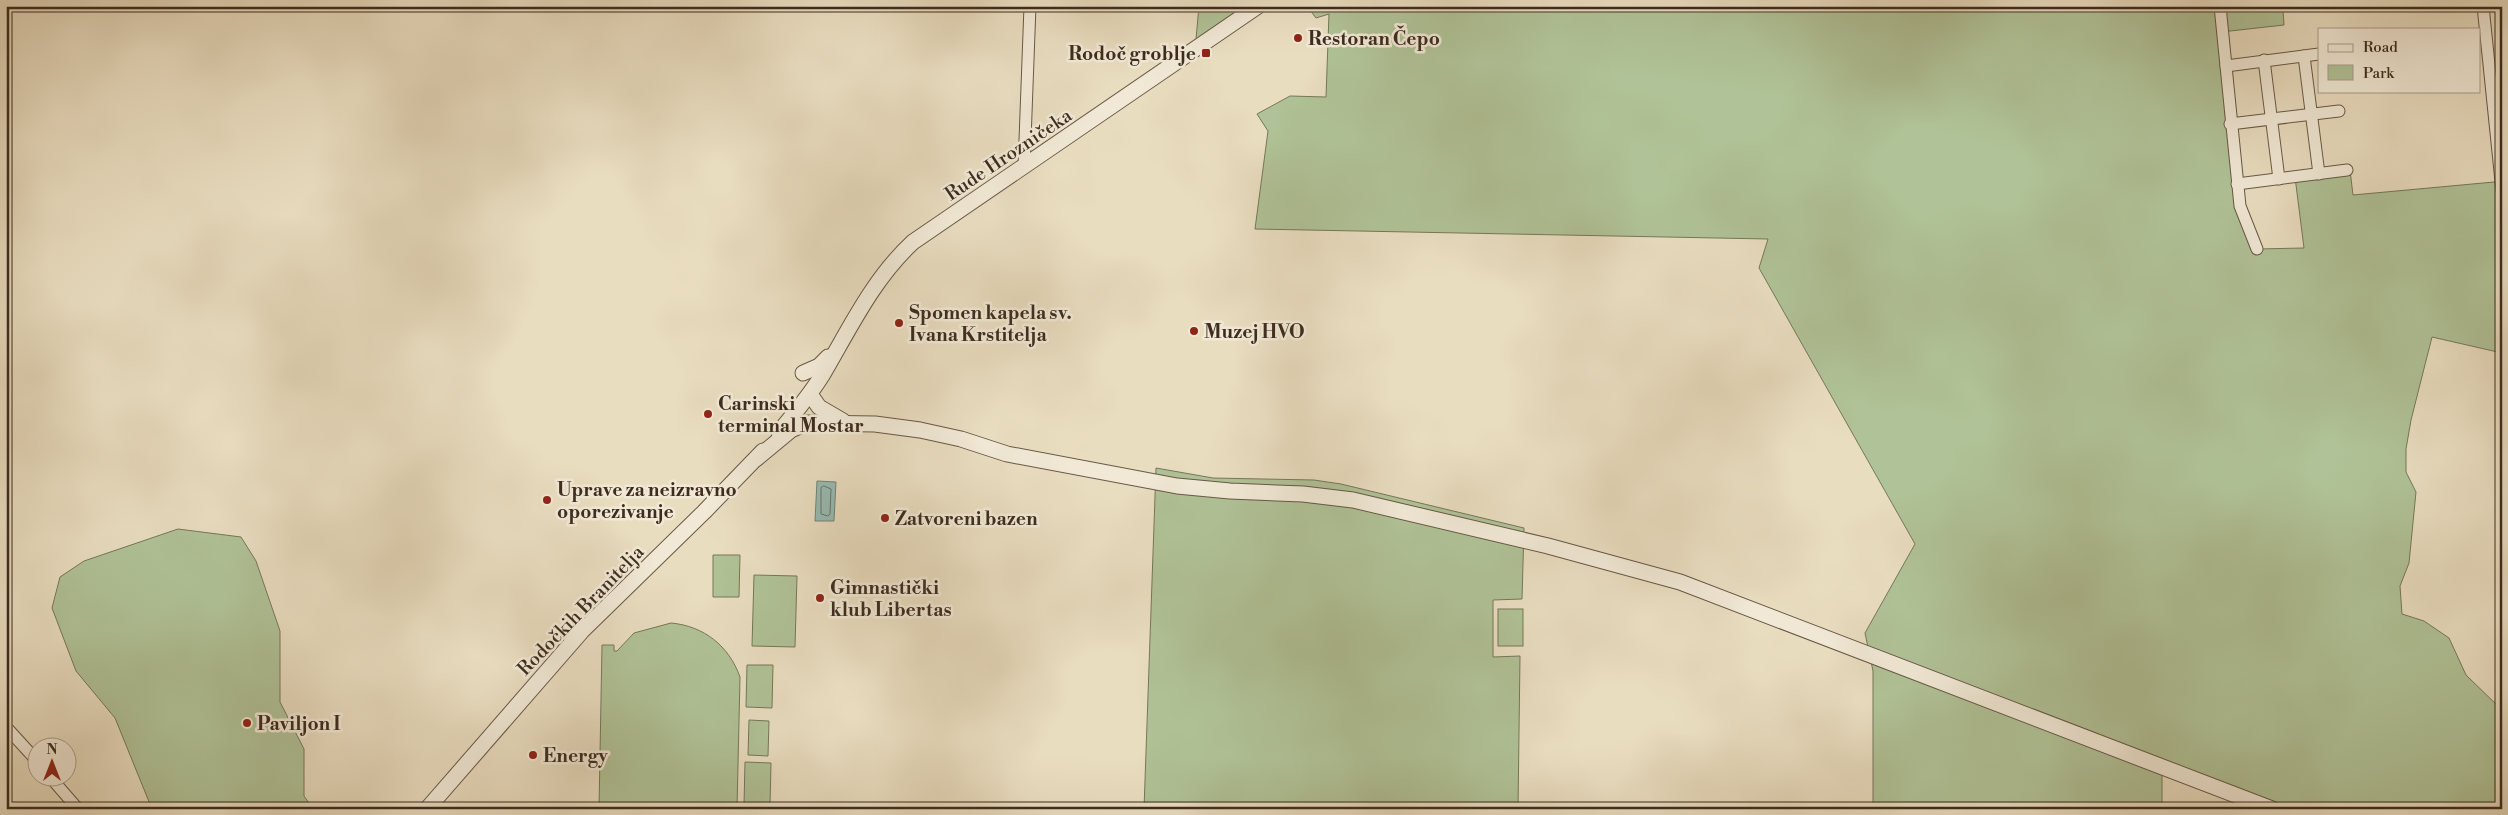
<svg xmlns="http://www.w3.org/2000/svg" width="2508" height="815" viewBox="0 0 2508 815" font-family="'Libre Bodoni',serif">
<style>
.green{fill:#b0c297;stroke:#76775b}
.water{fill:#97bbb3;stroke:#738278}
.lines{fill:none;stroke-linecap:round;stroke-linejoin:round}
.shore{stroke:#6a7469;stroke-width:1}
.minor-casing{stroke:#685847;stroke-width:13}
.tertiary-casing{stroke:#685847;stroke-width:17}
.minor{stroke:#f1e9d6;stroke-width:11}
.tertiary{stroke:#f1e9d6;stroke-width:15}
.poi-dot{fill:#8f2418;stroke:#f1e9d6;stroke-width:2}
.labels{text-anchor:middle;stroke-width:5;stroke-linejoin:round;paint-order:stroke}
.poi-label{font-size:19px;font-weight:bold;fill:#3d2c1f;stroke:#f1e9d6;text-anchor:start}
.street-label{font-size:19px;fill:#3d2c1f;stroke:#f1e9d6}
</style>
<rect width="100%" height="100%" fill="#e9ddc0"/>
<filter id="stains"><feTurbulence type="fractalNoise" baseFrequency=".004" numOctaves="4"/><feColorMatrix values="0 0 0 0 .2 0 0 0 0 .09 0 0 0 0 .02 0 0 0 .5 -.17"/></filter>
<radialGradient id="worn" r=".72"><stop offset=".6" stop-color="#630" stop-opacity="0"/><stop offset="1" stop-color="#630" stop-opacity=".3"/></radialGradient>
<g class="green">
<polygon points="1199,6 1258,6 1203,44 1196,39"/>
<polygon points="1307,6 2316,6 2283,11 2284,25 2221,32 2237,184 2257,249 2304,248 2295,177 2350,170 2353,195 2494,182 2502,191 2502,353 2432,337 2411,420 2406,449 2406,472 2416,492 2409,563 2400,586 2402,614 2424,621 2449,638 2466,675 2502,710 2502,809 2272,809 2162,767 2162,809 1873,809 1873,671 1865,633 1915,544 1759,268 1768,239 1255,229 1268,131 1257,114 1290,96 1326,97 1329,14 1316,18"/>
<polygon points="1156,468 1213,478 1314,480 1341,484 1524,528 1522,599 1493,600 1493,657 1520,656 1518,809 1144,809"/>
<polygon points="178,529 241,537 256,561 280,631 280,702 304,749 304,796 313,809 152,809 115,718 76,671 52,608 60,577 84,561"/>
<polygon points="713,555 740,555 739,597 713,597"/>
<polygon points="754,575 797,576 795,647 752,646"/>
<rect x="1498" y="609" width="25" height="37"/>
<path d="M 671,623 C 704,626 729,646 740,677 L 737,809 L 599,809 L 602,645 L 614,645 L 614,651 L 617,651 L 634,633 Z"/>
<polygon points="747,665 773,665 772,708 746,707"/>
<polygon points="749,720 769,721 768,756 748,755"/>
<polygon points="745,762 771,763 770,805 744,805"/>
</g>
<polygon class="water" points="817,481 836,482 834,521 815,521"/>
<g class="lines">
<polygon class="shore" points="824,486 831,489 830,514 828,516 821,514 821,488"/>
<defs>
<g id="minor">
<polyline points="2220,6 2240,206 2257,249"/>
<polyline points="2483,6 2502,191"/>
<polyline points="2304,56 2319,174"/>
<polyline points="2264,60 2279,179"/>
<polyline points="2226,66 2319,54"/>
<polyline points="2230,124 2339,111"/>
<polyline points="1024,167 1030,6"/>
<polyline points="2237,184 2347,170"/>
<polyline points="6,727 38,762"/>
<polyline points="51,778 78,809"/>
</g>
<g id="tertiary">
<polyline points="803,373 819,366 828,357"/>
<polyline points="810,394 819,407 843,421"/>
<path d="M 779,432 C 795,413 810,395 823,374 C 850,328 873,279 913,242 L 1258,6"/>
<polyline points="756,459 791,430 807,423 875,424 920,430 961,439 1007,454 1177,486 1230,491 1303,494 1353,500 1548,546 1680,582 2272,809"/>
<polyline points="427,809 582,631 704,512 763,451"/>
</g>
</defs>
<use href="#minor" class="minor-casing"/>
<use href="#tertiary" class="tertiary-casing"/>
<use href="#minor" class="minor"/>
<use href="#tertiary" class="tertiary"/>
</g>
<g class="poi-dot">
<circle cx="1298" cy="38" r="5"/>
<rect x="1201" y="48" width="10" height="10" rx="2.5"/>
<circle cx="899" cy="323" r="5"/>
<circle cx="1194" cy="331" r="5"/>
<circle cx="708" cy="414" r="5"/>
<circle cx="547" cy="500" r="5"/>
<circle cx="885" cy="518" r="5"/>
<circle cx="820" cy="598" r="5"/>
<circle cx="247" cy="723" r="5"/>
<circle cx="533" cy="755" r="5"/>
</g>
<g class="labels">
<g class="poi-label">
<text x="1308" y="45">Restoran Čepo</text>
<text x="1196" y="60" text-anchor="end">Rodoč groblje</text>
<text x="909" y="319">Spomen kapela sv.<tspan x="909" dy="22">Ivana Krstitelja</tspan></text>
<text x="1204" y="338">Muzej HVO</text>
<text x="718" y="410">Carinski<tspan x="718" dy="22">terminal Mostar</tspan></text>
<text x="557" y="496">Uprave za neizravno<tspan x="557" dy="22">oporezivanje</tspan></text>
<text x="895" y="525">Zatvoreni bazen</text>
<text x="830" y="594">Gimnastički<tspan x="830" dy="22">klub Libertas</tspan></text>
<text x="257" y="730">Paviljon I</text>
<text x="543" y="762">Energy</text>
</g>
<g class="street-label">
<text transform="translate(1008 154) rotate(-34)" y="7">Rude Hrozničeka</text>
<text transform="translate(580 610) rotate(-46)" y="7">Rodočkih Branitelja</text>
</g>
</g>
<rect width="2508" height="815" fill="none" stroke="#e9ddc0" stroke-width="25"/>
<rect x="8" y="8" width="2493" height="800" fill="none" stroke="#3d2c1f" stroke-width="2.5"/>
<rect x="12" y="12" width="2483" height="790" fill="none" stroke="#3d2c1f"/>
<rect x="2318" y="28" width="162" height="65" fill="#f1e9d6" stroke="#a99d8d"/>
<rect x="2328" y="44" width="25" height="8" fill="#f1e9d6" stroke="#a99d8d"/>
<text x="2363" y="52" font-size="15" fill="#3d2c1f">Road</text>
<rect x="2328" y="65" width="25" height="15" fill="#b0c297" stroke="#a99d8d"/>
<text x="2363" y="78" font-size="15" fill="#3d2c1f">Park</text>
<g transform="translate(52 762)"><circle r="24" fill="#f1e9d6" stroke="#a99d8d"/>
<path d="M0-4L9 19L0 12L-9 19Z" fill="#8f2418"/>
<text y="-8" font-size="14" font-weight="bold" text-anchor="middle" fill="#3d2c1f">N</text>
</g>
<rect width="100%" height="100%" filter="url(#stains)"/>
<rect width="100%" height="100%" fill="url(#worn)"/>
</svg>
